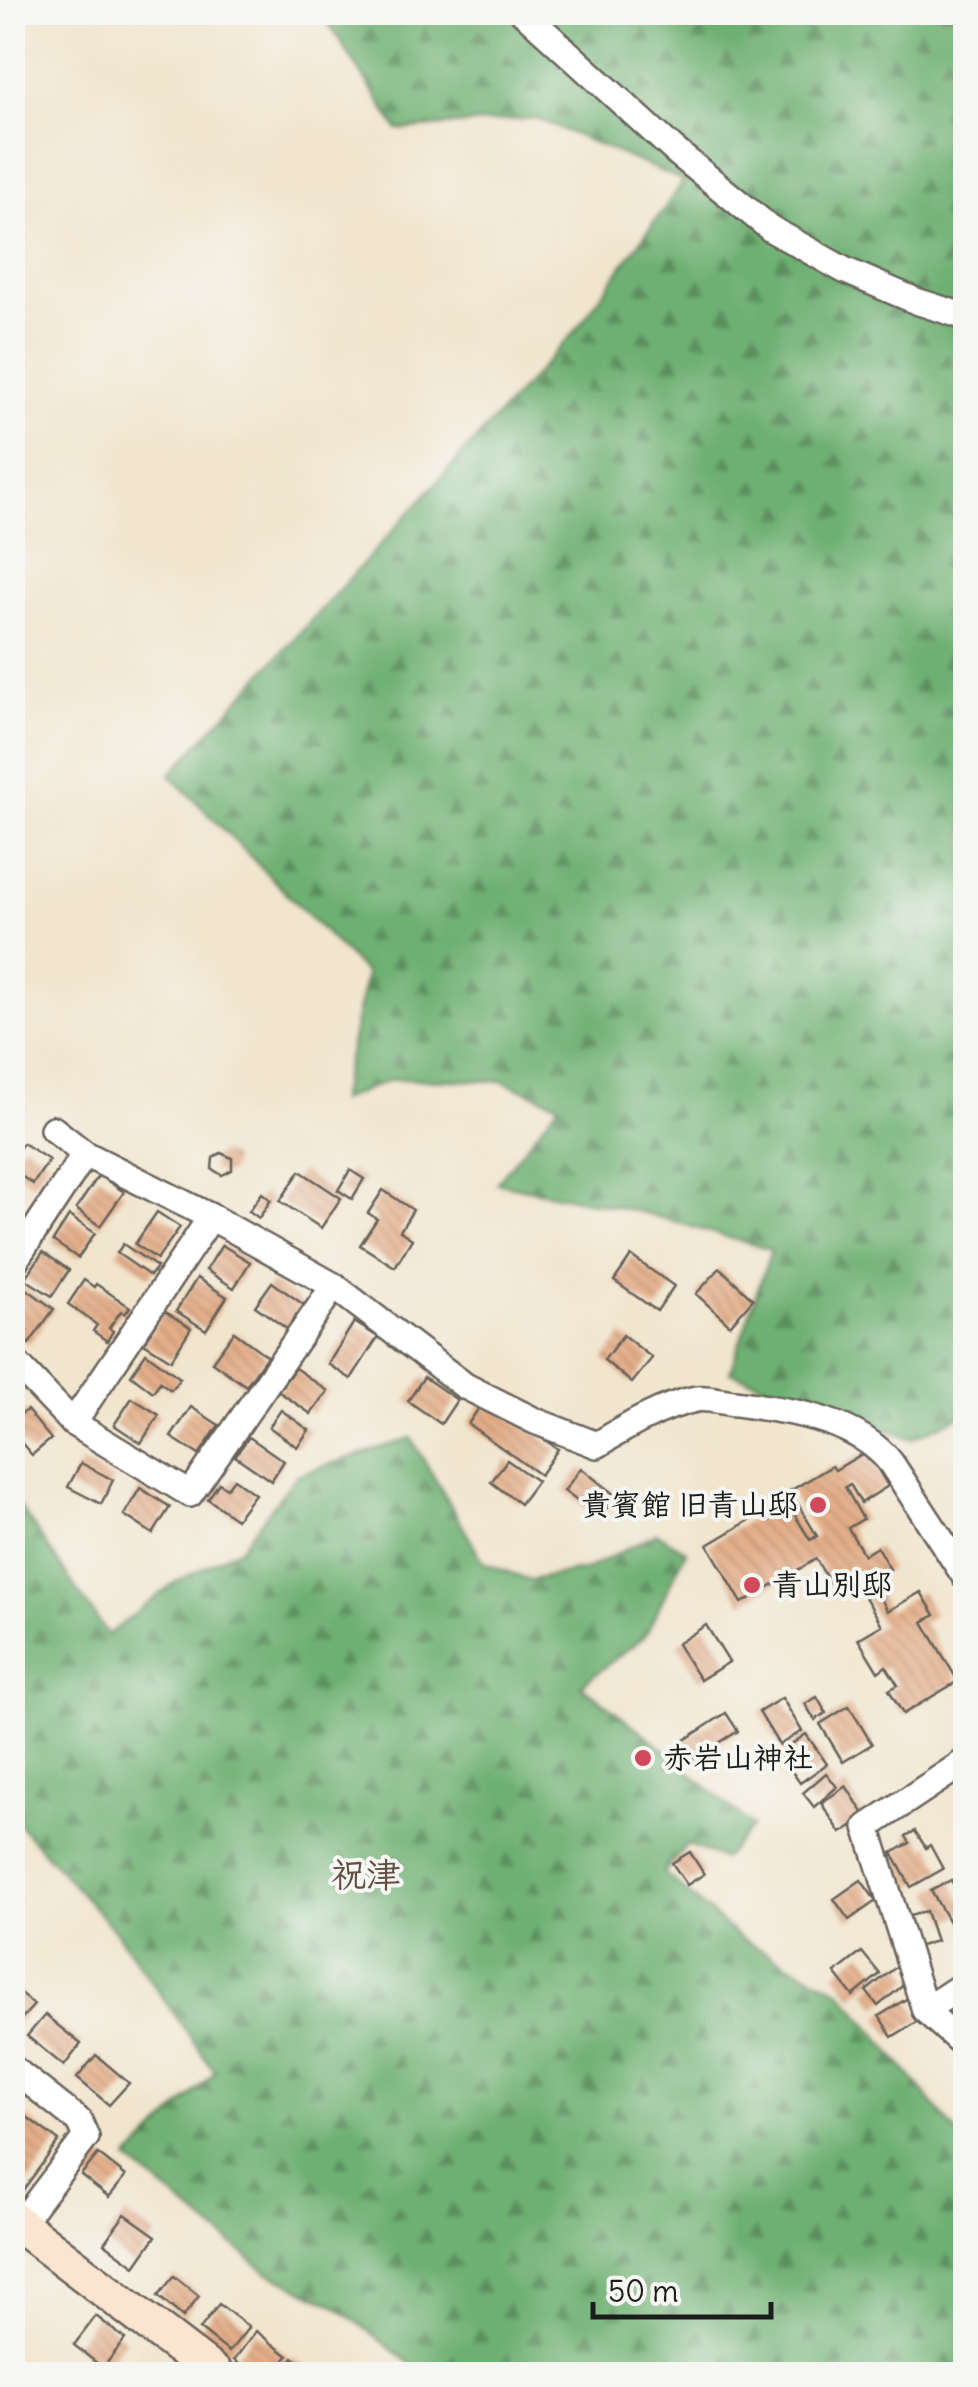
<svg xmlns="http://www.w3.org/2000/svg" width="978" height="2387" viewBox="0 0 978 2387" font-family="Delius,'Klee One',sans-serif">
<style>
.forest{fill:url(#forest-firs);stroke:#456647;stroke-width:2.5}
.building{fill:url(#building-back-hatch)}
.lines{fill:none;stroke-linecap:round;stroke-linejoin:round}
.street-casing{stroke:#67625a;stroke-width:30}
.secondary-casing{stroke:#67625a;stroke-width:40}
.street{stroke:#fff;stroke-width:25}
.secondary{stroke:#fce5d0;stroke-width:35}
.poi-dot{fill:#d1495b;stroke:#f6f6f2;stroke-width:4}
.labels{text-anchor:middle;stroke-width:8;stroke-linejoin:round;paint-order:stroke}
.poi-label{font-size:30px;font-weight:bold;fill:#1c1c1c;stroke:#f6f6f2;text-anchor:start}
.quarter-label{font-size:35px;font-weight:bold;fill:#624f42;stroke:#f6f6f2}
</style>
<defs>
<pattern id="forest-firs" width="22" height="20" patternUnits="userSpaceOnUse" patternTransform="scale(2.5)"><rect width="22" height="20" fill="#6eb072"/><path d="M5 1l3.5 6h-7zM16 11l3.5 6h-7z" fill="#5a8e5d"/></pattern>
<pattern id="building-back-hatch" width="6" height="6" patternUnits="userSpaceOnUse" patternTransform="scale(2.5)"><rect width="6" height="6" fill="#e4ae89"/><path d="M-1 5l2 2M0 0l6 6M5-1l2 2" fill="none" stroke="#c39576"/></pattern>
</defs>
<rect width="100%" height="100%" fill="#f6f6f2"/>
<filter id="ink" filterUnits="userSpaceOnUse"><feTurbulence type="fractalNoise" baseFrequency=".01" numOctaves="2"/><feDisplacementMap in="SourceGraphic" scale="20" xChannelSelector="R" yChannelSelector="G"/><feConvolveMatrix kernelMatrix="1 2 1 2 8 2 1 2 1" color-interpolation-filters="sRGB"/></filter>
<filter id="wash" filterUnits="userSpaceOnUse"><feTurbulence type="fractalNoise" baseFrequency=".0048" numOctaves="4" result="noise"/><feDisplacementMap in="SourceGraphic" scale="40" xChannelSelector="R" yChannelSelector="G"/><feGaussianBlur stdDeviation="2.25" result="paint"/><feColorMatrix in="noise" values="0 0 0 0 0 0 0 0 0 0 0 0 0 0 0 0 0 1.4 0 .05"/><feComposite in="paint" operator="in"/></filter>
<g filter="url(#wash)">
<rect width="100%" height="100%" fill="#f1e5cd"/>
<g class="forest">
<polygon points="322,13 965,13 965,1414 912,1439 730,1372 771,1250 641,1212 497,1183 559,1104 502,1081 392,1079 339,1101 366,974 170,775 577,329 684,181 535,118 398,130"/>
<polygon points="411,1438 484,1563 530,1580 588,1569 657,1533 686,1551 645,1636 581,1685 655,1742 752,1826 723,1859 687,1844 664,1873 739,1938 841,1991 965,2143 965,2374 423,2374 335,2305 268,2273 128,2160 215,2072 117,1933 13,1818 13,1497 108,1635 174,1583 240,1548 297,1475"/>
</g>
<g id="blocks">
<g class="building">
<polygon points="23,1143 49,1160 33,1184 12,1170 12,1159"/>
<polygon points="221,1153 232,1158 232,1170 222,1175 212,1169 213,1158"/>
<polygon points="350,1170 364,1179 352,1199 338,1190"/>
<polygon points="300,1171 341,1198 321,1228 280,1201"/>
<polygon points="99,1175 124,1192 100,1226 76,1209"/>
<polygon points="383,1190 413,1210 400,1231 412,1239 395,1267 360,1245 377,1219 368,1213"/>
<polygon points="262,1193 271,1200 259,1218 249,1211"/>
<polygon points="157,1212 180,1227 157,1259 135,1244"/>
<polygon points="69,1216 95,1233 78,1258 53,1241"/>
<polygon points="123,1244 157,1267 150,1276 117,1253"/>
<polygon points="222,1245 250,1262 234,1288 206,1270"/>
<polygon points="43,1252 69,1270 52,1296 25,1279"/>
<polygon points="631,1256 674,1286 657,1311 614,1281"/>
<polygon points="720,1268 753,1299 730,1325 696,1294"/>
<polygon points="197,1278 227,1297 206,1330 176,1311"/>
<polygon points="84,1280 94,1287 96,1284 130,1307 125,1314 121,1311 109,1328 113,1331 107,1341 93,1331 97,1325 68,1304"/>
<polygon points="272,1282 304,1305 287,1329 255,1306"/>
<polygon points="20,1284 54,1309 29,1344 12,1332 12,1295"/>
<polygon points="164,1311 191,1328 171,1360 144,1343"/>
<polygon points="354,1322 378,1337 351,1379 328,1364"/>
<polygon points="234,1332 267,1356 246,1386 212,1362"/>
<polygon points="623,1335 652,1358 632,1383 604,1360"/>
<polygon points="146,1353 180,1378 171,1390 160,1382 153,1392 131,1375"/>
<polygon points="295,1368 328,1391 311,1414 278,1391"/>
<polygon points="424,1377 457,1400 441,1424 408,1401"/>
<polygon points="132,1398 159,1415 141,1443 114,1425"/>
<polygon points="485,1399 558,1449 540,1475 468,1424"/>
<polygon points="191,1407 219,1425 199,1455 171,1437"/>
<polygon points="27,1410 51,1439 32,1455 12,1432 12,1421"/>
<polygon points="281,1410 309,1430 297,1447 269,1427"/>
<polygon points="249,1437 284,1461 271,1481 235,1456"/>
<polygon points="867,1451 888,1486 861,1503 850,1484 845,1487 863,1519 848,1528 864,1555 877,1547 890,1569 870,1581 888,1611 921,1592 935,1615 923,1622 958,1681 903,1714 889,1690 898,1685 886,1666 878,1672 858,1639 882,1625 859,1587 855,1590 844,1573 829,1582 816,1559 742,1603 708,1545 785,1499 810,1540 817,1536 790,1491 832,1466 835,1470"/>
<polygon points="507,1460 537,1481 520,1504 491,1482"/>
<polygon points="81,1463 113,1480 101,1504 68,1487"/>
<polygon points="581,1468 616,1496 599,1518 564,1491"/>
<polygon points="234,1479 255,1494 236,1519 208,1499 219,1483 227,1488"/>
<polygon points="140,1488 170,1507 153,1534 124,1515"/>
<polygon points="706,1625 729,1662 700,1680 677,1644"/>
<polygon points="817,1697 826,1713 815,1720 805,1704"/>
<polygon points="782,1698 802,1731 779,1745 759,1712"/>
<polygon points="849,1706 872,1744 843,1762 820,1724"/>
<polygon points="726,1713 738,1731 695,1758 683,1741"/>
<polygon points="806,1734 827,1764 800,1783 779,1753"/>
<polygon points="826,1773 837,1787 814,1807 803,1793"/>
<polygon points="846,1786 866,1817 841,1833 821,1803"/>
<polygon points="915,1831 926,1848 930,1845 943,1869 911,1887 892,1853 910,1843 906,1836"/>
<polygon points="690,1852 704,1874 687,1885 672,1863"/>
<polygon points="861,1880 876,1901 849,1920 834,1899"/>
<polygon points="951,1880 966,1905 966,1912 949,1922 931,1891"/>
<polygon points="926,1911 936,1941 917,1947 907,1917"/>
<polygon points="862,1952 880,1974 853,1996 835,1973"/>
<polygon points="901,1963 912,1978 878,2006 866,1991"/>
<polygon points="12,1986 34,2005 12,2029"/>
<polygon points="908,1998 921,2019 892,2037 879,2016"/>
<polygon points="955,1998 960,2003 966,1998 966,2021 958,2029 941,2011"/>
<polygon points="45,2015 81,2044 64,2066 27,2036"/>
<polygon points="96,2055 129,2083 109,2105 77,2078"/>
<polygon points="12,2106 59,2141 23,2190 12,2182"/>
<polygon points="98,2154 126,2176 109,2197 81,2175"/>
<polygon points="125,2214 156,2236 135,2266 104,2243"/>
<polygon points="174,2276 199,2296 183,2317 158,2296"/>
<polygon points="219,2304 249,2327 229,2352 200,2329"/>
<polygon points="96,2316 125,2339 103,2368 74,2345"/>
<polygon points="256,2331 288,2356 274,2374 252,2374 234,2360"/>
<polygon points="293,2357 308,2369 304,2374 279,2374"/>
</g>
</g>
</g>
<g filter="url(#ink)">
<use href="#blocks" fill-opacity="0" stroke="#67625a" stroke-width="2.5"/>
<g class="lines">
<defs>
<g id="street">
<polyline points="523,12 674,150 771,229 844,270 916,301 966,317"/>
<path d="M 53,1129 L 85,1154 L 211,1217 L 334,1286 L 465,1386 L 535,1421 L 597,1445 C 626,1427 661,1406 696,1399 C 707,1397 723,1402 735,1403 C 789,1411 855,1418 891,1463 L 966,1578"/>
<polyline points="12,1265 85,1154"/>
<polyline points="12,1359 73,1423 190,1494 334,1286"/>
<polyline points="73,1423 211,1217"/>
<polyline points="966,1761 867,1827 925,2010 966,2047"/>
<polyline points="925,2010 966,1983"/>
<polyline points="12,2068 79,2121 86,2137 20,2224"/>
</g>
<polyline id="secondary" points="12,2219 215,2374"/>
</defs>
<use href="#street" class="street-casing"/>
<use href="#secondary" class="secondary-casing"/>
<use href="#street" class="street"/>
<use href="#secondary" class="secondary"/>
</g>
</g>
<g class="poi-dot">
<circle cx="818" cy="1505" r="10"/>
<circle cx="752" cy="1585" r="10"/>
<circle cx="643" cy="1758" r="10"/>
</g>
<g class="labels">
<g class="poi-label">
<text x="798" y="1515" text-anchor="end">貴賓館 旧青山邸</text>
<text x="772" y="1595">青山別邸</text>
<text x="663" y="1768">赤岩山神社</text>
</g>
<g class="quarter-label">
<text x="366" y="1887">祝津</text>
</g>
</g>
<rect width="978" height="2387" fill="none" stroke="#f6f6f2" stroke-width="50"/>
<path d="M593 2302v15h178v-15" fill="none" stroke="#1c1c1c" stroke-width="5"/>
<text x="608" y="2302" font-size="30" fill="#1c1c1c" stroke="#f6f6f2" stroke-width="8" paint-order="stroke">50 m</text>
</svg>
